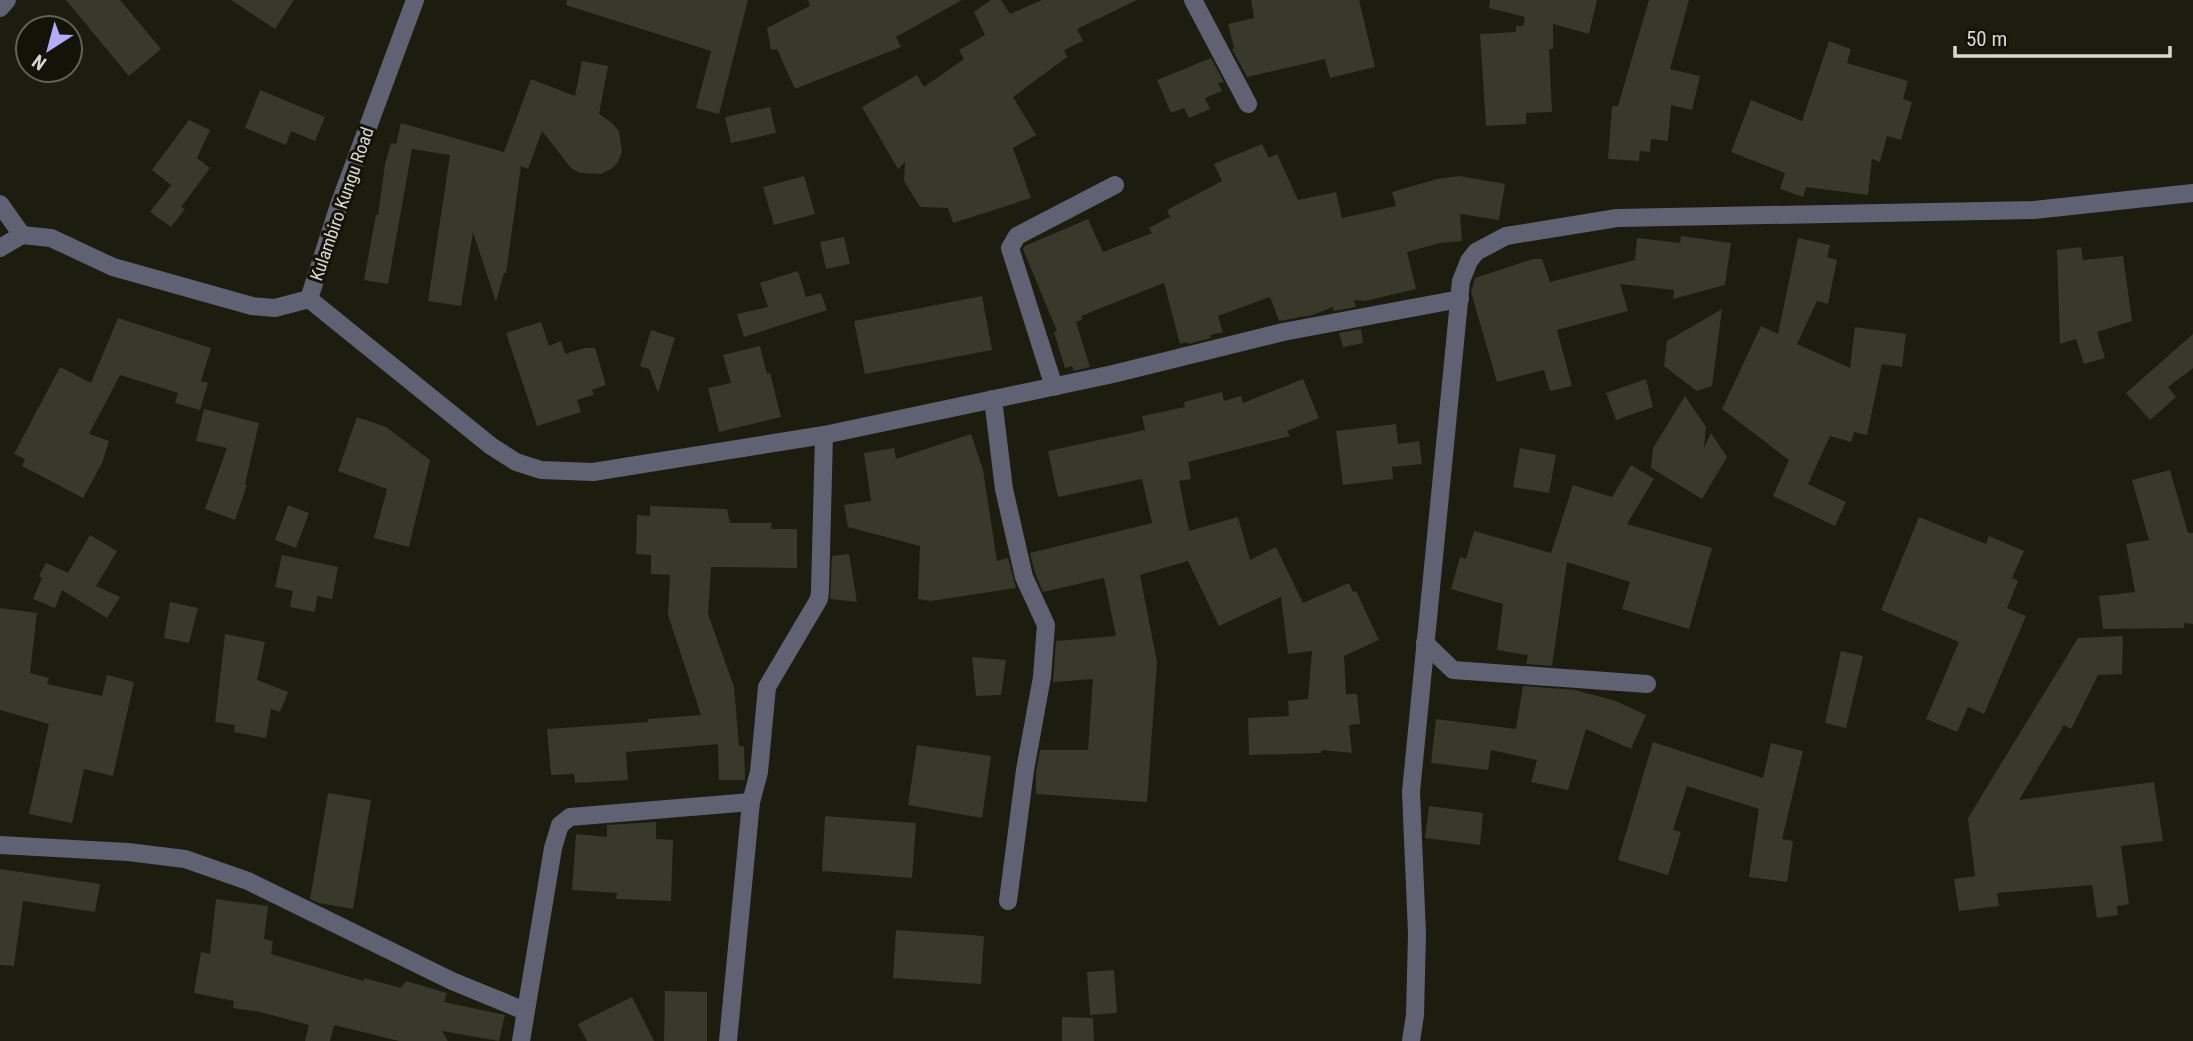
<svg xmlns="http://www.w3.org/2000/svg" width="2193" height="1041" viewBox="0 0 2193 1041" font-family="'Roboto Condensed',sans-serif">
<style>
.building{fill:#38382b}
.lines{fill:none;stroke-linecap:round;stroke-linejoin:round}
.minor{stroke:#616174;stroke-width:18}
.labels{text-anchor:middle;stroke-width:6;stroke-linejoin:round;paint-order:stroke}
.street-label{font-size:18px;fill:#d9d9d1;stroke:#131307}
</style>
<rect width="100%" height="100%" fill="#1c1c0f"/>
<g class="building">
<polygon points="66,0 120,0 161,49 129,76"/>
<polygon points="231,0 294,0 275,29"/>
<polygon points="567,0 748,0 719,114 696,108 711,51 566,5"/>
<polygon points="808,0 962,0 896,37 901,47 795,89 777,49 771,50 767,28 810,6"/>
<polygon points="991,0 1001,0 1010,14 1042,0 1137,0 1077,29 1083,41 1064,50 1067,57 1013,97 1036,135 1013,148 1031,198 953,223 948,208 920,207 904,181 905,162 898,169 862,107 917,75 924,87 964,59 959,50 985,35 974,12"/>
<polygon points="1251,0 1359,0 1375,67 1330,78 1325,59 1247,77 1232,49 1234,48 1228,24 1254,18"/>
<polygon points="1490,0 1597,0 1589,34 1553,24 1553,49 1549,49 1552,112 1526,113 1526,124 1486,126 1480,34 1516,32 1516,26 1523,26 1525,17 1489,8"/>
<polygon points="1649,0 1689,0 1670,69 1700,76 1692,110 1671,105 1668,141 1651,139 1650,152 1640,151 1639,161 1608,159 1612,106 1618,106"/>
<polygon points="1829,41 1851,49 1847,63 1908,81 1903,99 1912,102 1901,140 1887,136 1880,162 1872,159 1868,195 1806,187 1803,197 1780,189 1785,173 1731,152 1751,100 1802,121"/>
<polygon points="1211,58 1224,82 1218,83 1222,91 1205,98 1210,109 1189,118 1184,108 1171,113 1157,80"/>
<polygon points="582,61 608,66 599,114 612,123 619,131 622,152 618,162 611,169 601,174 580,173 571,168 542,131 528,169 521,166 506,273 504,273 496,302 473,232 461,306 428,301 450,155 412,149 388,284 364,280 376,215 378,215 385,164 391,143 396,144 401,123 504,152 531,79 575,96"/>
<polygon points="260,90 325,117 315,141 291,131 286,145 245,128"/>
<polygon points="770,107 776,133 731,143 725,117"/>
<polygon points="189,120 210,130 197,158 210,168 181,207 185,209 171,227 150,212 171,185 152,170"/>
<polygon points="1262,144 1269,158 1277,154 1298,200 1336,192 1342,218 1396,206 1392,192 1437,179 1459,176 1505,184 1499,220 1460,214 1462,241 1440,243 1407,252 1416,289 1365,301 1354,300 1356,307 1334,311 1333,307 1312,315 1279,321 1270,297 1218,316 1223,332 1210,335 1211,338 1188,344 1187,342 1180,344 1164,283 1081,316 1083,319 1076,322 1090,367 1074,371 1072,366 1065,368 1054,332 1057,331 1023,249 1025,246 1088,219 1103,252 1152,233 1149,228 1170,217 1167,210 1222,181 1214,164"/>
<polygon points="804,176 815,214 774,225 763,187"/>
<polygon points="1681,236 1731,243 1725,285 1673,299 1674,290 1620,284 1628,311 1557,330 1572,386 1550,391 1544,370 1497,382 1471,292 1475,278 1533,259 1542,259 1550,282 1635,260 1637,238 1680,243"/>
<polygon points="844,237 850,264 826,269 820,242"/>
<polygon points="1798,238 1830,245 1827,257 1837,260 1828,304 1817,301 1797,344 1850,368 1855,327 1906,334 1902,367 1882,364 1867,435 1854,432 1851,442 1830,436 1808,484 1846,502 1835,526 1773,496 1789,460 1722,409 1761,326 1778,334"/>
<polygon points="2081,247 2083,260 2123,256 2132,321 2097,332 2105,358 2084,364 2076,339 2060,344 2057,250"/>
<polygon points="798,271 806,297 821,293 827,310 744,337 737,314 768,307 760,283"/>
<polygon points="982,296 992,350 865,374 854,321"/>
<polygon points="1722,309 1712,386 1697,391 1664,366 1667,341"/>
<polygon points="118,318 211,348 201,381 208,383 200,410 175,403 178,393 120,375 89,434 109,441 102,463 83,498 22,466 25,459 14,454 60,367 91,383"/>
<polygon points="541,322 549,346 561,341 565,354 585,348 595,348 606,385 592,390 594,395 577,400 581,412 537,426 506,333"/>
<polygon points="1361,329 1363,343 1343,347 1339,333"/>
<polygon points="651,330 675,338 658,393 649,369 640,366"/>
<polygon points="2193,334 2193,368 2168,387 2176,397 2150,420 2126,393"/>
<polygon points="760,346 767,374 770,373 781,417 719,432 708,388 731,383 723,355"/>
<polygon points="1303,379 1319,418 1287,431 1290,436 1188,462 1191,479 1179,481 1189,531 1238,517 1250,560 1276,547 1303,603 1349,583 1353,592 1356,591 1379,640 1344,656 1346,694 1357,694 1360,724 1349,725 1352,753 1322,750 1321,753 1249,755 1248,718 1289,716 1288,701 1308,699 1312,651 1288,654 1281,597 1219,626 1188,561 1140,575 1157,662 1147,802 1036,794 1036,772 1040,750 1088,750 1093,679 1053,682 1056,641 1116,636 1104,578 1043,592 1035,573 1030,553 1152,523 1142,479 1058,497 1048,451 1145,430 1142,416 1185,407 1184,402 1222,392 1224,401 1241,396 1243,403"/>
<polygon points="1646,379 1653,407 1616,420 1606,393"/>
<polygon points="1685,396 1706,427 1704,448 1711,433 1727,457 1702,499 1651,468 1653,448"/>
<polygon points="204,409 259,423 245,484 247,485 235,520 205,509 227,448 196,441"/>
<polygon points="357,417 386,427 430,460 409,547 374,538 387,489 338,471"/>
<polygon points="1396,424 1398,444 1419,441 1422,464 1392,467 1393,479 1343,485 1336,431"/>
<polygon points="971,434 983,470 997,561 1008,558 1016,588 930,601 918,599 920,546 848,527 844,505 871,501 864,453 894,448 896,459"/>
<polygon points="1520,448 1556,455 1549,493 1513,487"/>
<polygon points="1631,465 1654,479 1627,524 1712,548 1689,629 1622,609 1630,582 1567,562 1552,666 1526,664 1528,655 1497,650 1503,604 1451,589 1460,557 1466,559 1474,531 1551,553 1573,485 1612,497"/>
<polygon points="2170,470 2188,533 2193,533 2193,624 2184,623 2184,628 2103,629 2099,596 2135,592 2126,544 2149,540 2132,480"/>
<polygon points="288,505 309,513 296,548 275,540"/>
<polygon points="650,506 727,509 730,523 772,523 771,529 797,529 797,568 711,567 708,614 734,687 739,746 744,746 745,780 719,780 718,744 626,752 628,780 575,783 574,774 551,775 547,729 648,722 648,719 701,715 668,615 670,575 651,574 651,555 636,554 637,515 650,516"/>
<polygon points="1919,517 1986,544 1989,536 2024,551 2012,578 2018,581 2007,608 2026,616 1984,714 1968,707 1957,732 1926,719 1959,642 1881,610"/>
<polygon points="90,535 117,551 96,586 120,597 107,618 62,590 55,608 33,599 42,578 39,576 46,563 68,573"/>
<polygon points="849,554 857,602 830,599 832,556"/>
<polygon points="282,555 338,567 332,599 317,596 315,612 290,607 293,591 275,587"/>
<polygon points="170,602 198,608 189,643 164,638"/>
<polygon points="0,608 37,613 30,673 49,678 47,684 102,696 107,675 134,682 113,776 84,769 72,823 29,814 49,724 0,710"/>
<polygon points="225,634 265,642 257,680 288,692 280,712 271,709 266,738 234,732 235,725 215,722"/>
<polygon points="2123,636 2122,674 2098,675 2071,729 2064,725 2019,800 2154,782 2163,841 2121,846 2129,904 2117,906 2118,915 2097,918 2092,885 1997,893 1999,906 1959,911 1954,879 1975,876 1968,818 2078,638"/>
<polygon points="1841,651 1863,656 1846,728 1825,723"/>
<polygon points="972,657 1006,660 1001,695 976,696"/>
<polygon points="1523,686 1575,690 1616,701 1646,715 1631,749 1586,729 1568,790 1531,782 1537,760 1491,750 1488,770 1431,763 1436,719 1516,729"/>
<polygon points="1653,742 1763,778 1771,743 1803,751 1782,839 1793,841 1787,882 1749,877 1759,809 1687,786 1673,830 1681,832 1668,875 1618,860"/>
<polygon points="917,745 991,756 982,818 908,805"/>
<polygon points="328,793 371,800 353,909 319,903 310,899"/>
<polygon points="1429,806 1483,813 1480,845 1425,838"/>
<polygon points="825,816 916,823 912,878 822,871"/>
<polygon points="656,822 656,839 673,840 671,901 616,899 617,893 572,890 576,834 607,837 607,825"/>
<polygon points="0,869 100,884 95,912 23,901 14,966 0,965"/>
<polygon points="216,899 268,906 264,939 273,941 271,954 364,981 364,978 401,988 406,981 447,993 444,1002 505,1015 499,1041 442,1031 448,1041 399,1041 334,1025 330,1041 305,1041 309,1025 260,1012 233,1008 234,1001 194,993 201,952 210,954"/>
<polygon points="896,930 984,936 981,984 893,978"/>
<polygon points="1114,970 1117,1013 1090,1015 1087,972"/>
<polygon points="665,991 707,992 707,1041 664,1041"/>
<polygon points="632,997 654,1041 587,1041 578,1024"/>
<polygon points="1062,1017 1093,1018 1094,1041 1062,1041"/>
</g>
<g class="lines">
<g class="minor">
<polyline points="1193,0 1248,104"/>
<polyline points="0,8 7,0"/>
<polyline points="0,204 22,235"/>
<polyline points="0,248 22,235 51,238 113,267 252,306 275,308 309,299 339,205 415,0"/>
<polyline points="309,299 491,446 516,462 541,470 593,472 824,435 1113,374 1283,332 1460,299"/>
<polyline points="1054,387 1010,248 1017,236 1115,185"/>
<polyline points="993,399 1004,489 1024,577 1046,625 1042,677 1025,770 1008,901"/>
<polyline points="1425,643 1453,670 1647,684"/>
<polyline points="0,845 128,852 185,859 248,881 452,981 525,1011"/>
<polyline points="521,1041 553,848 560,825 570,817 751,802"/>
<polyline points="728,1041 751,802 759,772 767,687 819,599 820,591 824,435"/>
<polyline points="1411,1041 1415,1015 1417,934 1411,792 1461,281 1469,261 1476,252 1506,236 1617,218 2034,210 2193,193"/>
</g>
</g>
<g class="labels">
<g class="street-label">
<text transform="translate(342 204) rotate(-71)" y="6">Kulambiro Kungu Road</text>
</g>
</g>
<g transform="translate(49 49) rotate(216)"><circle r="33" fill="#131307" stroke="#626258" stroke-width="2"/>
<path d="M0-5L12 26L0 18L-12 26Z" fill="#b2adf9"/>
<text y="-10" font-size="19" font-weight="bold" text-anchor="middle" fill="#d9d9d1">N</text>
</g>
<path d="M1955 46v10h215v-10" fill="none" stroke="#d9d9d1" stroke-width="3.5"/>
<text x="1966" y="46" font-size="21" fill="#d9d9d1" stroke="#131307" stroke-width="5" paint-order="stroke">50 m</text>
</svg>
